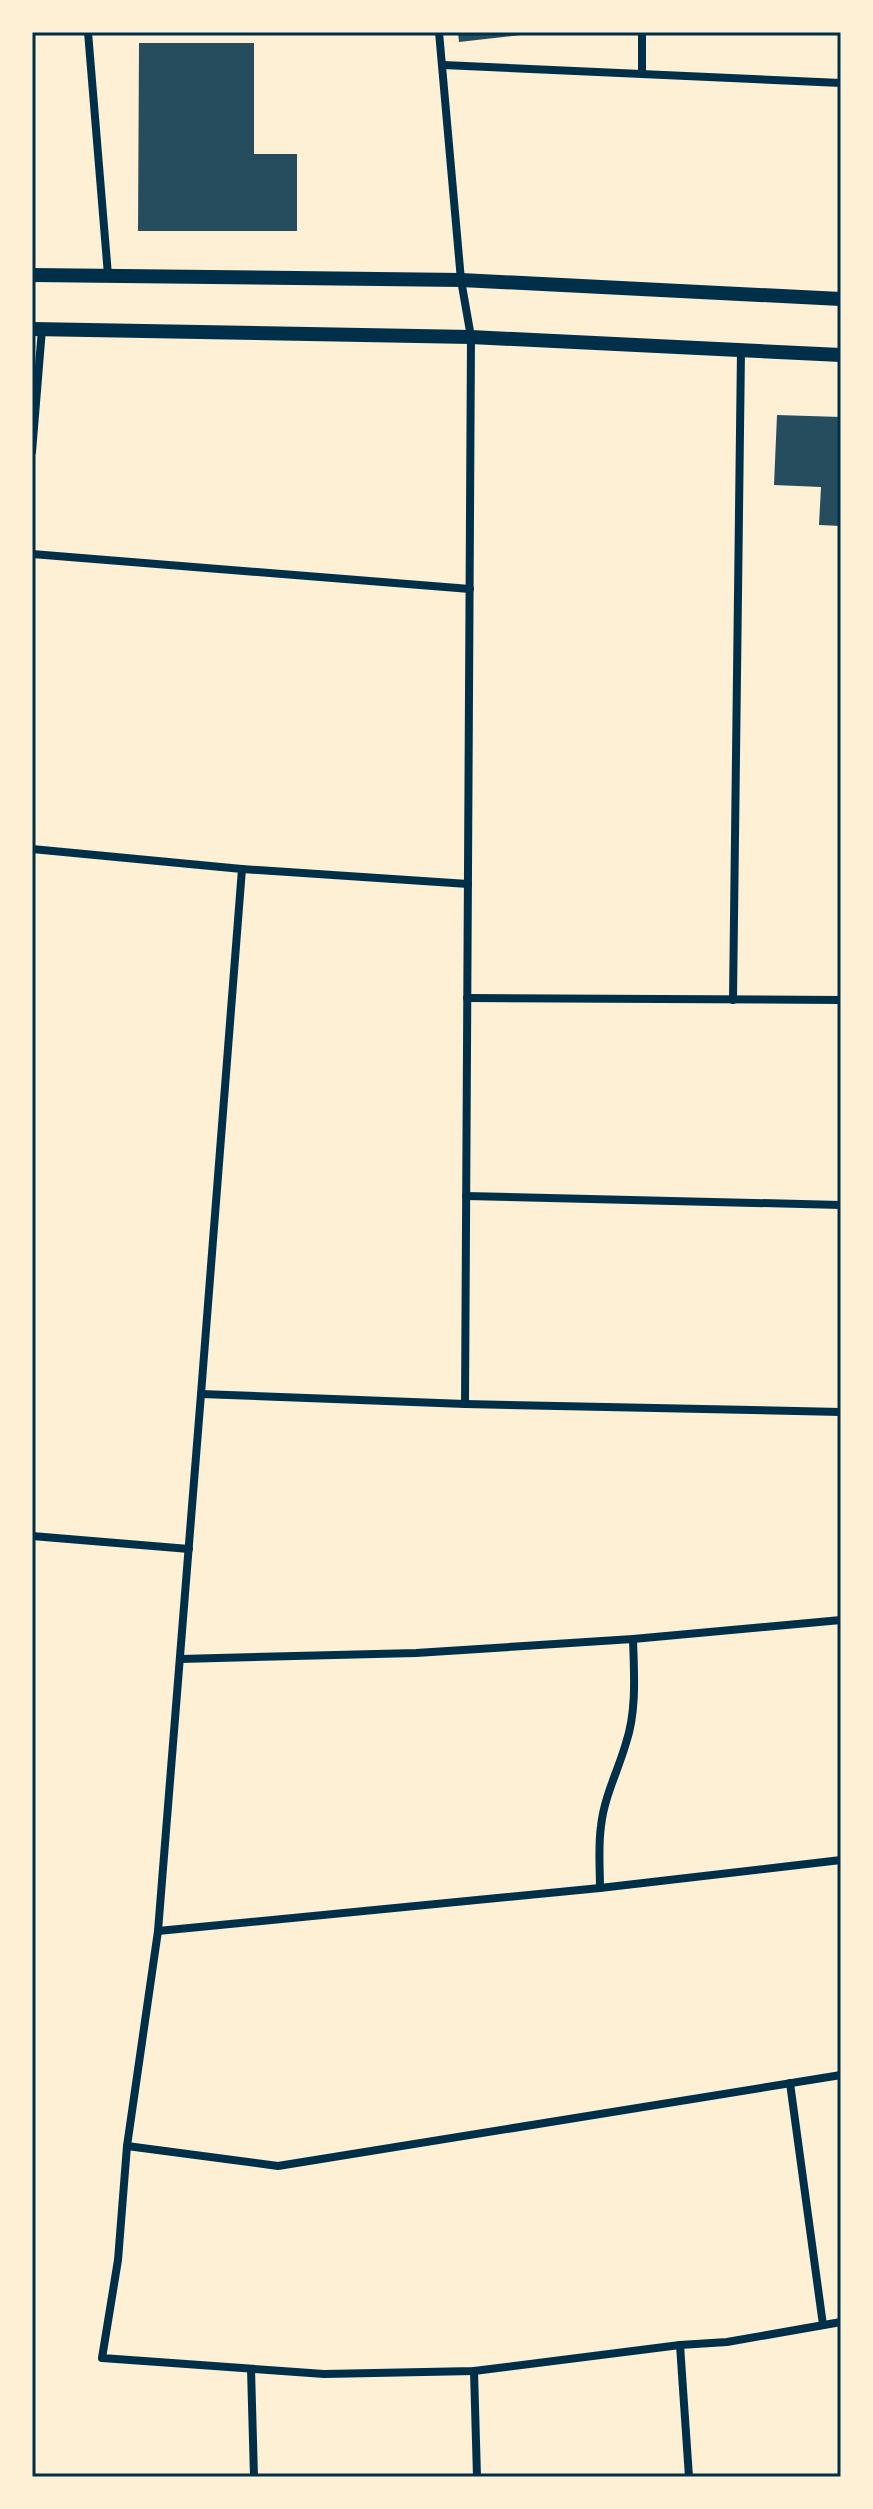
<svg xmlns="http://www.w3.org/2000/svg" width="873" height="2509" viewBox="0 0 873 2509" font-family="Roboto,sans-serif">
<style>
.building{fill:#264d5e}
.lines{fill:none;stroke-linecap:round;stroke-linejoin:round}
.minor{stroke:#003049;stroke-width:8}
.tertiary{stroke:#003049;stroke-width:14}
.neatline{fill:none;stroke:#003049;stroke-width:3}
</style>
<rect width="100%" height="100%" fill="#fdf0d5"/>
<g class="building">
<polygon points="458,32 529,32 529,34 459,42"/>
<polygon points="139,43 254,43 254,154 297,154 297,231 138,231"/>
<polygon points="777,415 841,417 841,526 819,525 821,487 774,485"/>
</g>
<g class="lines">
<g class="minor">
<polyline points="88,32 108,275"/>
<polyline points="439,32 461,280 471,337 465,1404"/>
<polyline points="642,32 642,74"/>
<polyline points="443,65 841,83"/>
<polyline points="32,452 42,329"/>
<polyline points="32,554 470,589"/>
<polyline points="32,849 242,869 201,1394 465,1404 841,1412"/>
<polyline points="242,869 468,884"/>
<polyline points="467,998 841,1000"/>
<polyline points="733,1000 741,350"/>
<polyline points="466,1196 841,1205"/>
<polyline points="201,1394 158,1931 127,2146 118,2260 102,2358 324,2374 474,2371 680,2345 727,2342 841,2322"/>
<polyline points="32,1536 189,1549"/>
<polyline points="180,1659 416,1653 633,1639 841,1620"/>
<path d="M 600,1888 C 600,1868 598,1847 601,1826 C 604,1797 618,1771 626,1743 C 637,1710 634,1673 633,1639"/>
<polyline points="158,1931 600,1888 841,1860"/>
<polyline points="790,2083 823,2325"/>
<polyline points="127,2146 278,2166 841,2075"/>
<polyline points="680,2345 689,2477"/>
<polyline points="251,2369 254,2477"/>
<polyline points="474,2371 477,2477"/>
</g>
<g class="tertiary">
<polyline points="32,275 461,280 841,299"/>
<polyline points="32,329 471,337 841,355"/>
</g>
</g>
<rect width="873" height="2509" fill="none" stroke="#fdf0d5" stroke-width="68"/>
<rect x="34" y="34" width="805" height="2441" class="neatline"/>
</svg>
